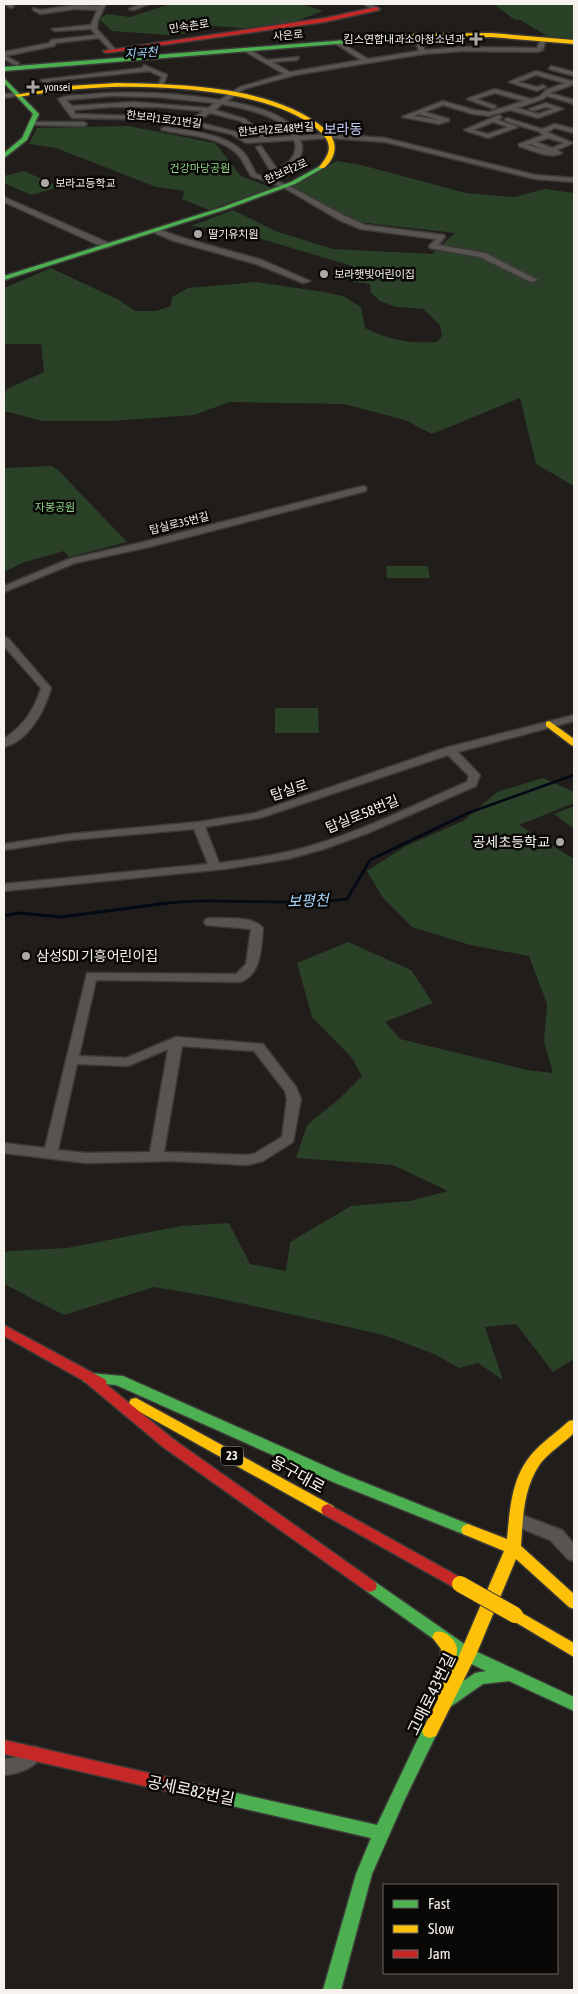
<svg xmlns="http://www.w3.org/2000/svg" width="578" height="1994" viewBox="0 0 578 1994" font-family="'Asap Condensed','Noto Sans KR',sans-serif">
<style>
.green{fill:#2a4128}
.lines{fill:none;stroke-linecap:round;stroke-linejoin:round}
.stream-far1{stroke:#030915;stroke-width:2.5}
.stream{stroke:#030915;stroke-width:3}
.street-casing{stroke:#3c3a38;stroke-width:3}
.fast-casing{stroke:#3c3a38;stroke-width:3}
.slow-casing{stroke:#3c3a38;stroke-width:3}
.jam-casing{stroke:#3c3a38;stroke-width:3}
.street{fill:#575452;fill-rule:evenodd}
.fast{fill:#4caf50;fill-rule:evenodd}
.slow{fill:#ffc107;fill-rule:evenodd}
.jam{fill:#c62828;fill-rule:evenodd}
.slow-bridge-casing{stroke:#3c3a38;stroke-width:18;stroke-linecap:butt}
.slow-bridge{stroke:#ffc107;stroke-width:16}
.poi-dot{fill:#aba7a4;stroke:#0a0806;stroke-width:2}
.labels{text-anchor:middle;stroke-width:5;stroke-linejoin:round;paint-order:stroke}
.far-street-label{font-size:11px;fill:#f6f2ee;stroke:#0a0806}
.far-poi-label{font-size:11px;fill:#f6f2ee;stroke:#0a0806;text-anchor:start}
.far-park-label{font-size:11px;fill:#90d589;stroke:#0a0806}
.far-water-label{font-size:12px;font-style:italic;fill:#a7d7ff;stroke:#0a0806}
.shield{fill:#0a0806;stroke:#afaca8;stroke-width:1}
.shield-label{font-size:12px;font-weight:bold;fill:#f6f2ee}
.far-quarter-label{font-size:14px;fill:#c1caf4;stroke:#0a0806}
.street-label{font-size:14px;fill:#f6f2ee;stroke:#0a0806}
.poi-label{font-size:14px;fill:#f6f2ee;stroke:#0a0806;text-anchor:end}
.water-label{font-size:15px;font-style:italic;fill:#a7d7ff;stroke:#0a0806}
.near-street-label{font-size:16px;fill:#f6f2ee;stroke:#0a0806}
</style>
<rect width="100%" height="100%" fill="#201d1a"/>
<g class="green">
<polygon points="170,4 301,4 323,11 294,22 244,28 212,26 198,29 193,33 168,35 112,31 99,19 107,14 130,17"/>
<polygon points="493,4 574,4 574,40 549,37 520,20 515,20"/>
<polygon points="128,126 215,143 241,176 272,188 209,210 182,199 185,191 156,187 56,148 29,144 37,128"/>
<path d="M 337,161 L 361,165 L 466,193 L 514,197 L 545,189 L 574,193 L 574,486 L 536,464 L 520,398 L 432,434 L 405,420 L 344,404 L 230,402 L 194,415 L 112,421 L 43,421 L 4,411 L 4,396 L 7,389 L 44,372 L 41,344 L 4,344 L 4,288 L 51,268 L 119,300 L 135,311 L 156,311 L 171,306 L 172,297 L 188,288 L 256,282 L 324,292 L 343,296 L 361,307 L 365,328 C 389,340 410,344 437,342 L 442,336 L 440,325 L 423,309 L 396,307 L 380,301 L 371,293 L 370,284 L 353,282 L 345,278 L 352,266 L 238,232 L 191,226 L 233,210 L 275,231 L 333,249 L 432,254 L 455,233 L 358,222 L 291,187 Z"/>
<polygon points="24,171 60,187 31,195 4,183 4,176"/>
<polygon points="51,466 58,470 127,542 69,557 64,551 25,562 4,572 4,468"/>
<polygon points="386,566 428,566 430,578 387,578"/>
<polygon points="275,708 318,708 319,733 275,733"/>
<polygon points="543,778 574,792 574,803 519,825 574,859 574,1359 553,1372 516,1324 485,1327 503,1380 478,1363 459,1368 434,1354 384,1335 213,1297 154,1287 64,1315 4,1284 4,1253 8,1251 67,1248 181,1226 229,1223 250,1264 286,1271 290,1242 351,1206 410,1201 448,1191 393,1165 296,1158 307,1125 339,1099 362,1076 352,1058 312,1017 297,963 348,942 411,970 433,1003 385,1022 400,1039 527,1070 553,1073 544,1042 547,1004 529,956 470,945 412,927 383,898 367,871 406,846 463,821 497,792"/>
<polygon points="574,806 574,829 554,814"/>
</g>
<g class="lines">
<path class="stream-far1" d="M 159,904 C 221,896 284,907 347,899 L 370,860 L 468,813 L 574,775"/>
<g class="stream">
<polyline points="311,903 318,903"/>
<polyline points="4,916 19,913 61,917 168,903"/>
</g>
<defs>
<g id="street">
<polygon points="4,4 11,4 14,6 11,8"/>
<polygon points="100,4 106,4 98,20 97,29 115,49 115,51 111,51 99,38 56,43 54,46 5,56 19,63 17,66 4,59 4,52 49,43 51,40 96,35 91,29 55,31 52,29 91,25 97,10 75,9 40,14 33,10 33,8 41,10 75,5 99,6"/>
<polygon points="141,4 149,4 134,10 129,9"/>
<polygon points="363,4 370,4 380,9 375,10"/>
<path d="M 392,35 L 421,43 L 425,50 L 464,47 L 537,48 L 541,38 L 546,39 L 543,50 L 537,52 L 464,51 L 423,54 L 295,75 L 244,89 L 227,101 C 249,105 289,113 299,136 L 329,134 L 385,138 L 535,175 L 574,178 L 574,182 L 535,179 L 385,142 L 329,138 L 300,140 C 308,156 291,170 277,174 L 270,170 L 256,147 L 261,146 L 277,169 C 288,164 300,154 294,140 L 246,143 L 231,134 L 192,125 L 188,127 C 171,117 97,119 72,118 L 58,99 C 65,95 76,95 84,95 C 130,90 175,93 220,100 L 240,87 L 284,74 L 246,52 L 246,50 L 250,50 L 267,60 L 299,57 L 297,60 L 272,62 L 290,72 L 361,60 L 336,44 L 338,41 L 368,59 L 419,51 L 417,45 L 390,38 ZM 111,96 L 157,97 L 215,103 L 208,108 L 134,102 L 72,106 L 66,100 ZM 222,104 C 242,108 284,116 292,136 L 268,138 L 245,119 L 215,110 ZM 110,107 L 158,107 L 203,111 L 190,121 L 137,116 L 75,114 L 74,110 ZM 210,113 L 241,121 L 261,138 L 248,139 L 236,132 L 197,122 Z"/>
<polygon points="144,65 167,75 162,88 157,87 162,77 149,71 49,81 57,90 54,92 41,80 142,68"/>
<polygon points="551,66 574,72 574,76 549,69"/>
<path d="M 536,71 L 571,81 L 574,80 L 574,84 L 550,93 L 574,100 L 574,104 L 547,96 L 543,99 L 517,108 L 538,114 L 553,109 L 546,107 L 532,111 L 529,109 L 546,103 L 563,109 L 538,118 L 510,110 L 489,116 L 473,114 L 443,105 L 425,112 L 449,119 L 449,121 L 439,124 L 402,117 L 443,101 L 474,110 L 489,112 L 524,101 L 495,93 L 476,99 L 496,106 L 494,109 L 467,99 L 495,89 L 531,99 L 539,97 L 546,90 L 565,83 L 536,75 L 518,82 L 537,87 L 543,85 L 546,87 L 537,91 L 509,82 ZM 419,114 L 439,120 L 413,116 Z"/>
<polygon points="4,94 18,93 21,95 4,98"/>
<path d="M 499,115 L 502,117 L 498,120 L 518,127 L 488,138 L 464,130 ZM 493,122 L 508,127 L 488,134 L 473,130 Z"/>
<path d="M 507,118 L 542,129 L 555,124 L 574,129 L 574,133 L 555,128 L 547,132 L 573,143 L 557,150 L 562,153 C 551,160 531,150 519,146 L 519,144 L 543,135 L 540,132 L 505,121 L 505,119 ZM 548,138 L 564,143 L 552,148 L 537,142 ZM 530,144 L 548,151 L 528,145 Z"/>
<polygon points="34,122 84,122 87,124 84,126 32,125 31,124"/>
<path d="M 164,127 C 189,131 226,133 244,153 C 249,159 252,167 256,174 L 287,185 L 345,216 L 365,225 L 444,235 L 445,237 L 438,245 L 485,253 L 538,280 L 531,282 L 480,257 L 430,248 L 429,246 L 436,239 L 361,229 L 339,220 L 283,187 L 251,176 C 247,170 244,162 239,156 C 221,135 186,136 162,130 L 161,129 Z"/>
<polygon points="4,197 111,244 112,246 105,248 4,202"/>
<polygon points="158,229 180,237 262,260 310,281 303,283 256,264 174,241 155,233 154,231"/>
<polygon points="363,486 366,487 366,491 149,547 75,563 4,592 4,586 69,559 148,541"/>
<path d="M 4,637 L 8,638 L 51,688 C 45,710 29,741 4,747 L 4,739 C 24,725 34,711 41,688 L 4,646 Z"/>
<path d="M 574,715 L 574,721 L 458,752 L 480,775 L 476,786 L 368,833 L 324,849 L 288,859 L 225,869 L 4,891 L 4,884 L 208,864 L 194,829 L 70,840 L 4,850 L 4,844 L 70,834 L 198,822 L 255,813 L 445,748 ZM 448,755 L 469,776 L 467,782 C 418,803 369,828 317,844 C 286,854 252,859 219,863 L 205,827 L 260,818 Z"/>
<path d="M 210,918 C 226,919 252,915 263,928 C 261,947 262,976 239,982 L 96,980 L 79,1056 L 126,1058 L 176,1037 L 263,1044 L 296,1087 L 301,1099 L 293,1142 L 263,1161 L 247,1165 L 174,1161 L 86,1163 L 4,1153 L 4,1143 L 45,1148 L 87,973 L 236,974 L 246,964 L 251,929 L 206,925 L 204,922 L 206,919 ZM 182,1046 L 254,1051 L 285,1091 L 287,1099 L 282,1137 L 254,1154 L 247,1155 L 164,1152 ZM 168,1049 L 150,1152 L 86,1153 L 58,1150 L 77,1064 L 128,1066 Z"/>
<polygon points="517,1513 562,1530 574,1544 574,1561 568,1559 550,1540 511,1524 509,1519 511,1514"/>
<path d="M 34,1746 L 40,1748 L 43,1754 C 36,1768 18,1774 4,1775 L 4,1759 L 13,1758 Z"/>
</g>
<g id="fast">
<polygon points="359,39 361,42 4,71 4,67"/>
<polygon points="4,78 39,114 27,140 4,158 4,153 22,138 33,114 4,83"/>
<polygon points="320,166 325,167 295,184 227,209 4,280 4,276 223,207 291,182"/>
<polygon points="89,1373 123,1376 343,1474 473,1526 475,1530 473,1534 468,1536 333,1482 116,1385 84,1382 82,1378 84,1374"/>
<polygon points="370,1580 375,1582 473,1650 574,1697 574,1711 509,1681 483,1684 450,1707 445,1709 440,1707 437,1702 440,1697 475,1673 486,1671 463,1660 365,1590 363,1586 365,1582"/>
<polygon points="430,1724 436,1726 438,1731 405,1799 372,1874 341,1990 323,1990 356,1874 371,1838 219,1803 213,1801 211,1796 213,1791 219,1789 377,1825 424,1726"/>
</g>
<g id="slow">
<polygon points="491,33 574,40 574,44 491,37 416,38 359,43 356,41 416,34"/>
<path d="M 117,83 C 181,84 274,86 325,129 C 339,141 337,157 324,168 L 320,168 L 319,167 C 332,152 333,142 317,129 C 271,89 153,84 93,88 C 68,89 43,93 18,97 L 15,95 L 68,86 Z"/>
<polygon points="549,721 574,739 574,746 571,745 546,726 546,722"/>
<polygon points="136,1398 333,1506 335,1510 333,1514 328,1516 323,1514 131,1407 129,1403 131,1399"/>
<path d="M 574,1420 L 574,1433 C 564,1443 548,1453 540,1464 C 523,1489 523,1518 521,1546 L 574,1594 L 574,1609 L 569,1607 L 516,1559 L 476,1655 L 436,1736 L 430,1738 L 424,1736 L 422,1731 L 438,1699 L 441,1649 L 432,1637 L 435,1632 C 443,1629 455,1638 457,1648 C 457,1653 456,1660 455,1665 L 504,1551 L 463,1534 L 461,1530 L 463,1526 L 468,1524 L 507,1539 C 510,1510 511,1479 531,1455 C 542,1442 557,1432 569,1421 Z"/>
<polygon points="515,1609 574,1643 574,1657 510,1619 507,1615 510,1611"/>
</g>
<g id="jam">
<polygon points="377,7 379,10 325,22 106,53 103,51 325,18"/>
<polygon points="4,1325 106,1380 107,1385 173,1439 375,1582 377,1586 375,1590 370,1592 365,1590 163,1447 84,1381 4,1336"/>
<polygon points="328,1504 465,1580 467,1584 465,1588 460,1590 455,1588 323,1514 321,1510 323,1506"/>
<polygon points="4,1740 219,1789 225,1791 227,1796 225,1801 219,1803 4,1754"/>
</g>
</defs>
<use href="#street" class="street-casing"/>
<use href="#fast" class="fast-casing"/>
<use href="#slow" class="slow-casing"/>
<use href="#jam" class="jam-casing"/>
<use href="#street" class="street"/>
<use href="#fast" class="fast"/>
<use href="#slow" class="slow"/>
<use href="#jam" class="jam"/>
<defs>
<polyline id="slow-bridge" points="460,1584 515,1615"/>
</defs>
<use href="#slow-bridge" class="slow-bridge-casing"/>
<use href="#slow-bridge" class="slow-bridge"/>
</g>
<g class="poi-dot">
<path d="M473.5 31.5h5v5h5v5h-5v5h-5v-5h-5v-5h5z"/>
<path d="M30.5 79.5h5v5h5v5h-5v5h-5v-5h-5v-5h5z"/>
<circle cx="45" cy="183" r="5"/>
<circle cx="198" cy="234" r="5"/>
<circle cx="324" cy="274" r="5"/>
<circle cx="560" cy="842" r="5"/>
<circle cx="26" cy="956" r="5"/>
</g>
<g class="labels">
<g class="far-street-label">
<text transform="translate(189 26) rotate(-8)" y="4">민속촌로</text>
<text transform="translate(288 35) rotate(-5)" y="4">사은로</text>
<text transform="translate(164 119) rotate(7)" y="4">한보라1로21번길</text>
<text transform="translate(276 129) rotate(-4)" y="4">한보라2로48번길</text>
<text transform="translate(286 171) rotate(-24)" y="4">한보라2로</text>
<text transform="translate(179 523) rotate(-14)" y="4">탑실로35번길</text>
</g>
<g class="far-poi-label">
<text x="465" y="43" text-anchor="end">킴스연합내과소아청소년과</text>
<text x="44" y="91">yonsei</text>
<text x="55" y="187">보라고등학교</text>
<text x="208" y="238">딸기유치원</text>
<text x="334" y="278">보라햇빛어린이집</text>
</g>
<g class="far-park-label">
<text x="200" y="172">건강마당공원</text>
<text x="55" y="511">자봉공원</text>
</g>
<g class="far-water-label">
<text transform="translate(141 53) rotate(-4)" y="4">지곡천</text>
</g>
<rect class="shield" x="221" y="1446.5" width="22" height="19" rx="4"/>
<g class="shield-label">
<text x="232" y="1460">23</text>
</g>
<g class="far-quarter-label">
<text x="343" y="134">보라동</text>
</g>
<g class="street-label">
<text transform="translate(289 790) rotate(-18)" y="5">탑실로</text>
<text transform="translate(362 814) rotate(-22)" y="5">탑실로58번길</text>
</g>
<g class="poi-label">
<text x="550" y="847">공세초등학교</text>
<text x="36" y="961" text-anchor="start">삼성SDI 기흥어린이집</text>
</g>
<g class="water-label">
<text transform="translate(308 901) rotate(-2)" y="5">보평천</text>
</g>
<g class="near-street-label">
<text transform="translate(298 1474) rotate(29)" y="6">용구대로</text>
<text transform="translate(431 1694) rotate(-64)" y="6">고매로43번길</text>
<text transform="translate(191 1790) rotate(12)" y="6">공세로82번길</text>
</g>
</g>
<rect width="578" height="1994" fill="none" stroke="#f6f2ee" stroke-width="10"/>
<rect x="383" y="1884" width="175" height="90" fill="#0a0806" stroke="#686663"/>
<rect x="393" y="1900" width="25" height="8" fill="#4caf50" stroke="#686663"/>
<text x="428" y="1909" font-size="15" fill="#f6f2ee">Fast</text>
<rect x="393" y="1925" width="25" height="8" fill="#ffc107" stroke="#686663"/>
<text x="428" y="1934" font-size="15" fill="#f6f2ee">Slow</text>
<rect x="393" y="1950" width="25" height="8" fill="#c62828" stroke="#686663"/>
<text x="428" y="1959" font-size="15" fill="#f6f2ee">Jam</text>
</svg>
